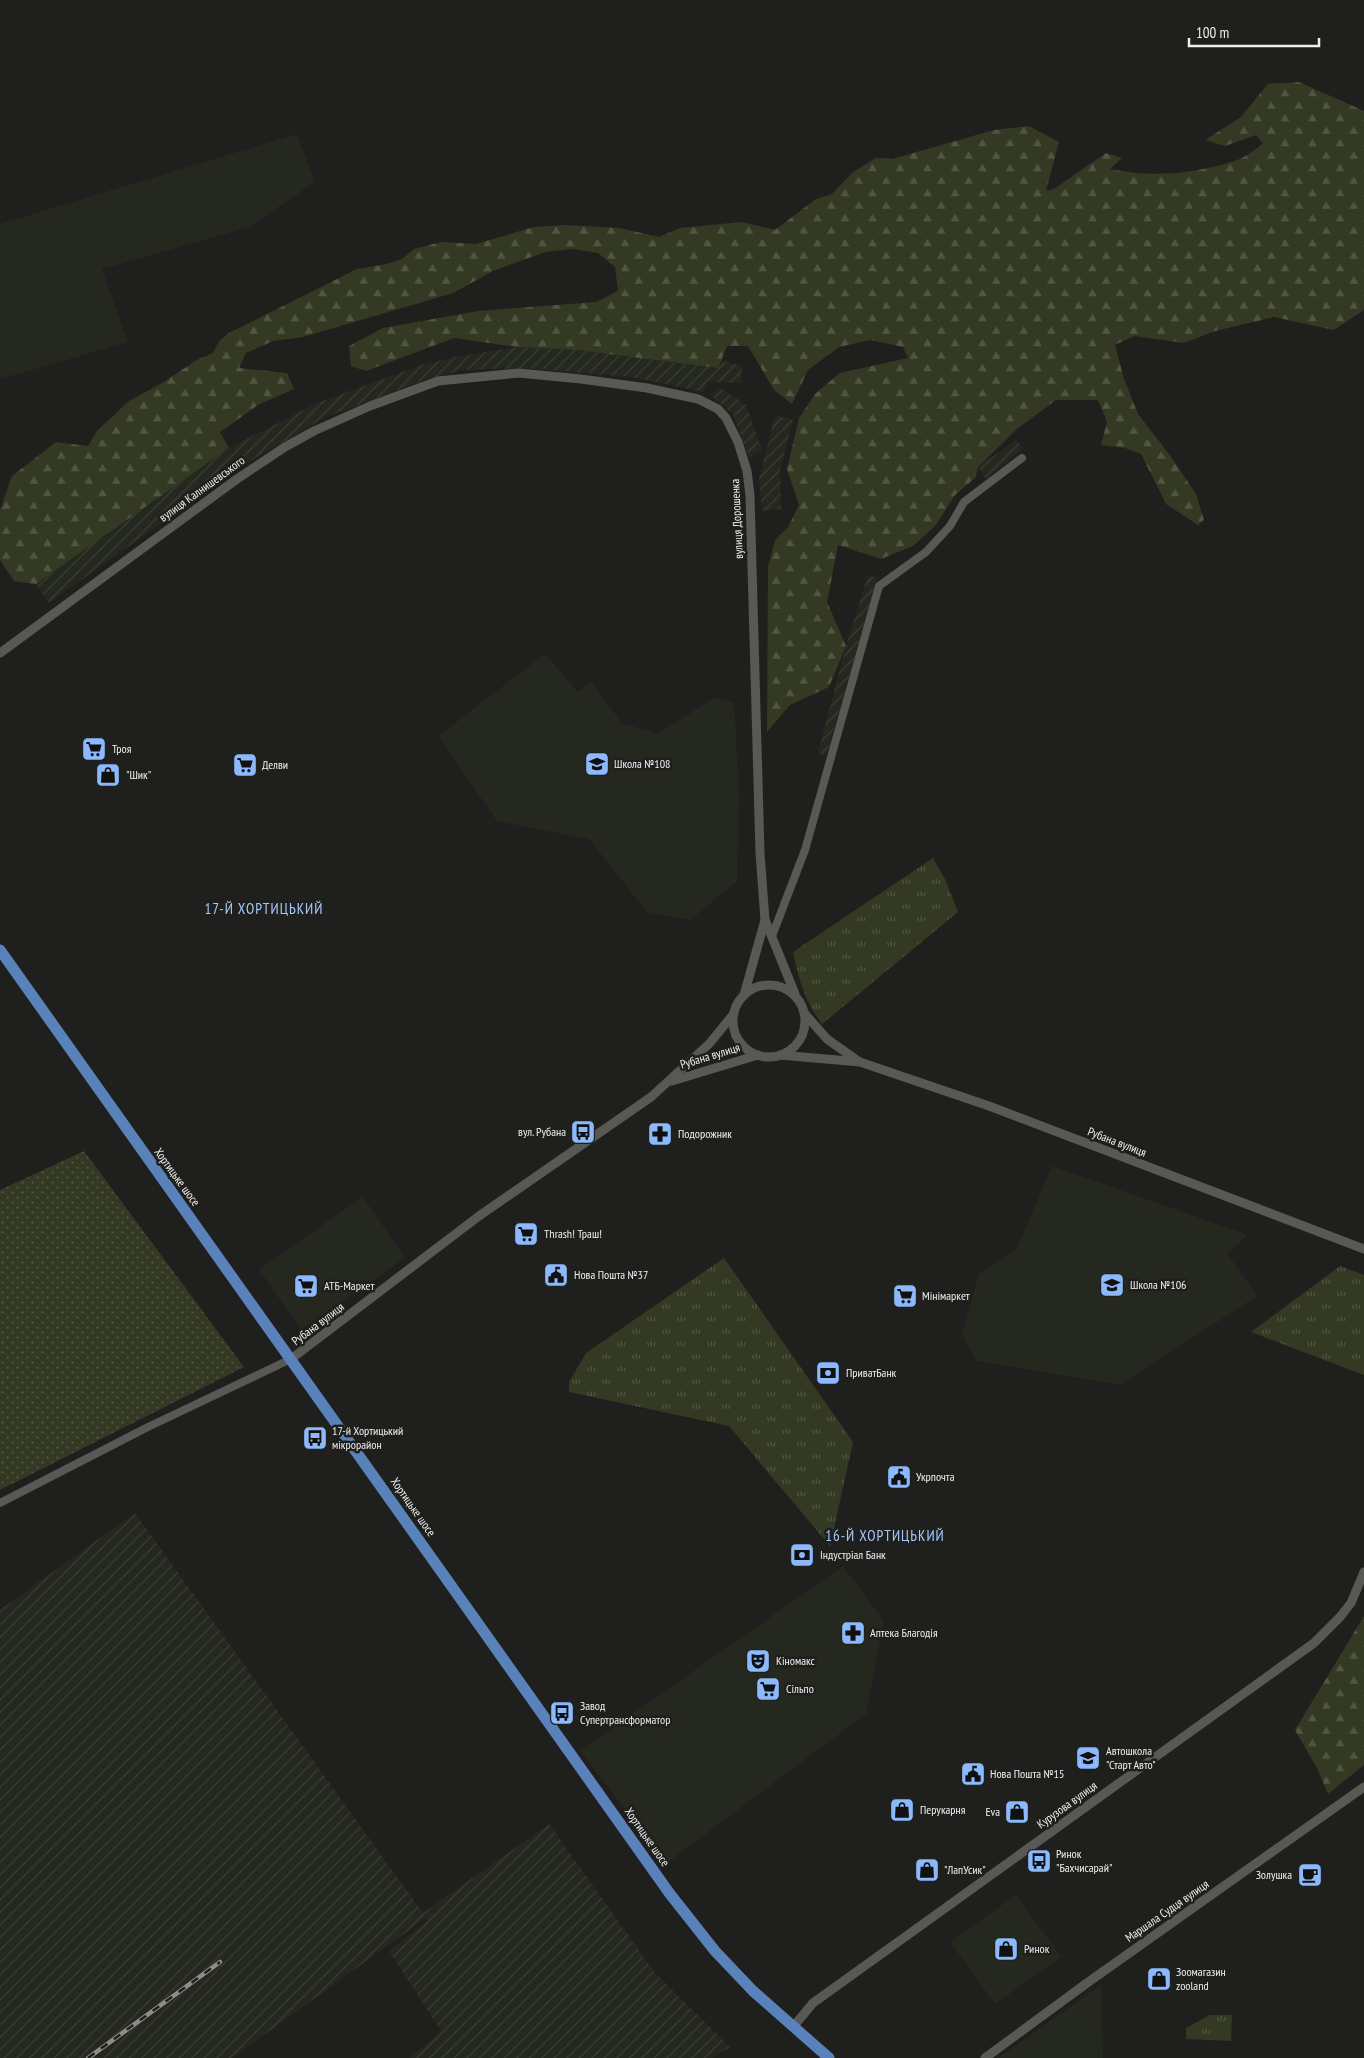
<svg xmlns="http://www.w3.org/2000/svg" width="1364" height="2058" viewBox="0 0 1364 2058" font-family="'PT Sans Narrow',sans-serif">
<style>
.built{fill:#25281f}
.industrial{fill:url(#industrial-furrows)}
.grass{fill:url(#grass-dots)}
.forest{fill:url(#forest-firs)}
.park{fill:url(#park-tufts)}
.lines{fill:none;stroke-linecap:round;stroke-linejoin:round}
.minor{stroke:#585955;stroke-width:8}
.tertiary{stroke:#585955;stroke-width:9}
.primary{stroke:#5a82ba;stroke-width:11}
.rail-casing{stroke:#8d8e8c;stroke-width:4.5}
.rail{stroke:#1f201d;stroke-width:2.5;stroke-dasharray:8;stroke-linecap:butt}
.labels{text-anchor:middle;stroke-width:5;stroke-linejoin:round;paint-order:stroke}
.street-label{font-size:12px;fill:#eeefed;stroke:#1f201d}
.poi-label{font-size:12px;fill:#eeefed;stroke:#1f201d;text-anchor:start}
.quarter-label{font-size:15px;letter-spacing:1px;fill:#a6c9fb;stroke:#1f201d}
</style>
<defs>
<pattern id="industrial-furrows" width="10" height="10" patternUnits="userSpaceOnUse" patternTransform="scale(1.25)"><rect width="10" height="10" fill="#25281f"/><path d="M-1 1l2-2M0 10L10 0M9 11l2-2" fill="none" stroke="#3a3d35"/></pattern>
<pattern id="grass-dots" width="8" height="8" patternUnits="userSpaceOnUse" patternTransform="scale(1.25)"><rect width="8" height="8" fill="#333922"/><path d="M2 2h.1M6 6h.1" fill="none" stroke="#515642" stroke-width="1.8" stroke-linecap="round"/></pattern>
<pattern id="forest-firs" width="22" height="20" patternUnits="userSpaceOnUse" patternTransform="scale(1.25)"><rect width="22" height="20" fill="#333922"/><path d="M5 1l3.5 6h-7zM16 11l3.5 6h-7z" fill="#515642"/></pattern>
<pattern id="park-tufts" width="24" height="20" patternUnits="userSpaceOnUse" patternTransform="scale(1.25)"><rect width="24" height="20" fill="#333922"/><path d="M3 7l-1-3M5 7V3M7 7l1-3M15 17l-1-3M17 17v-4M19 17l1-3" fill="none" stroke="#515642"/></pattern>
</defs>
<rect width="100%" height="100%" fill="#1f201d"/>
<g class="built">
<polygon points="297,134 315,182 249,227 102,269 128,342 0,379 0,224"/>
<polygon points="545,654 578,692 591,682 622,723 658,734 715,697 734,702 739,793 737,881 690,920 647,912 589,839 497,821 438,736"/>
<polygon points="1052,1166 1248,1235 1227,1253 1257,1296 1120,1385 976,1361 962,1334 979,1274 1017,1248"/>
<polygon points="363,1197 405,1258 301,1330 259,1269"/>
<polygon points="843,1566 884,1621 866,1714 667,1863 580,1751"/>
<polygon points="1016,1895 1061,1957 995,2004 950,1942"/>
<polygon points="1101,1985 1103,2058 998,2058"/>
</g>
<g class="industrial">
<polygon points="517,347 576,350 717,368 720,360 742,366 741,383 707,382 704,392 631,377 525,368 462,370 427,379 324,418 242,466 49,603 36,584 229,448 317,403 421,365 455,357"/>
<polygon points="719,387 746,405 762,450 749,457 733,414 711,396"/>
<polygon points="775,415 793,420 780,471 781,509 762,511 759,479"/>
<polygon points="1016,440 1023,448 986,479 978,467"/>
<polygon points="868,575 877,578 826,756 818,753 846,646"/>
<polygon points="135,1513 423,1913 549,1824 655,1973 730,2047 712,2058 410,2058 441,2031 389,1951 427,1921 426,1918 232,2058 0,2058 0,1610"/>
</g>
<polygon class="grass" points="84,1151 244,1367 0,1490 0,1190"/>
<g class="forest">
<path d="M 1299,82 L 1364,111 L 1364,310 L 1334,330 L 1274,317 L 1215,331 L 1184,343 L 1134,336 L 1115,345 L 1124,379 L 1138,414 L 1169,454 L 1196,494 L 1204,520 L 1198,525 L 1166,504 L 1141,454 L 1125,448 L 1101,445 L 1107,422 L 1098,400 L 1056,400 L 1017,429 L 978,467 L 976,477 L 955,495 L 936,525 L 913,546 L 881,559 L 838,545 L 827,602 L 846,646 L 829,687 L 790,705 L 767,732 L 768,567 L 775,540 L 788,527 L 799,505 L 787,469 L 799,418 L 816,393 L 840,373 L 908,358 L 903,347 L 870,340 L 839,347 L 808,370 L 792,404 L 774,390 L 748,346 L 727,346 L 718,368 L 576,350 L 517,347 L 454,338 L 366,371 L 351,366 L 349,346 L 383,328 L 478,311 L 596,302 L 618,291 L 615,267 L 598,253 L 572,249 L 545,252 L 493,271 L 453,293 L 303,337 L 273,341 L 246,353 L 239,368 L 287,373 L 294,389 L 258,405 L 220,432 L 229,448 L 36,584 L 14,581 L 0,560 L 0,510 L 12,476 L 56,442 L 88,446 L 97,431 L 129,401 L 162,383 L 197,360 L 213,353 L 220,340 L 229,333 L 357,269 L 386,264 L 402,259 L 414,249 L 441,242 L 476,244 L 534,227 L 565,225 L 619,228 L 659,237 L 680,228 L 742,222 L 775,230 L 816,199 L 832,194 L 853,172 L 876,158 L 892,159 L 994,130 L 1029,126 L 1059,142 L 1046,191 L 1054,189 L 1106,153 L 1122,158 L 1110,169 C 1151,178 1196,174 1237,160 C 1246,157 1255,149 1263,144 L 1256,135 L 1225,146 L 1205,140 L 1241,117 L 1268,84 Z"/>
<polygon points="1364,1616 1364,1765 1328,1794 1317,1768 1295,1730"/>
</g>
<g class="park">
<path d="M 933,858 L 946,881 L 958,912 L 822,1024 C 804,1000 799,980 793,952 Z"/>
<polygon points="724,1258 853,1442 830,1546 729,1426 569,1392 569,1382 586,1353"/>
<polygon points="1340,1266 1364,1275 1364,1375 1251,1332"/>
<polygon points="1210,2015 1232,2015 1231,2041 1186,2039 1186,2028"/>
</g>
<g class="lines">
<g class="minor">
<polyline points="772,936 805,850 879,586 926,552 950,526 964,502 1022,458"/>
<polyline points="0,1503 148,1427 291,1359"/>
</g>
<g class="tertiary">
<polyline points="0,653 237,479 285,447 314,431 370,406 438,381 519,373 581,379 647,388 698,399 718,409 726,418 738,442 747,471 750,495 760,853 765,920 744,995"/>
<polyline points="765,920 795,994"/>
<circle cx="769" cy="1021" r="36"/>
<polyline points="804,1013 827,1039 858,1061"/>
<polyline points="780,1055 860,1062 989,1106 1364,1249"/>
<polyline points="672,1081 758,1055"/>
<polyline points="291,1359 479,1216 651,1097 709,1044 732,1016"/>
<polyline points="793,2027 813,2003 1314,1643 1340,1617 1351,1603 1364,1572"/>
<polyline points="985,2058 1087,1983 1364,1787"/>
</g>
<path class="primary" d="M 0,950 C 221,1266 448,1578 670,1894 L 715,1951 L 753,1991 L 829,2058"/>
<defs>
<polyline id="rail" points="88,2058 220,1962"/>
</defs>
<use href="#rail" class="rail-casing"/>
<use href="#rail" class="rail"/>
</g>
<defs>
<symbol id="supermarket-square" viewBox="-11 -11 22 22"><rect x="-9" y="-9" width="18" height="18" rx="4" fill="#8bb9fc" stroke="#1f201d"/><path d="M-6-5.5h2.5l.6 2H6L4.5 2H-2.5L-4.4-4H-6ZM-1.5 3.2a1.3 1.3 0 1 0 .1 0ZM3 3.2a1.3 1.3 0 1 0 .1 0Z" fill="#111"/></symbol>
<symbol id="school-square" viewBox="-11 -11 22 22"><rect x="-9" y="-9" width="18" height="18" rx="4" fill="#8bb9fc" stroke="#1f201d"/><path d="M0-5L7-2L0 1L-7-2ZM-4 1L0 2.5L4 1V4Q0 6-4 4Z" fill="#111"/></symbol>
<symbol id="shop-square" viewBox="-11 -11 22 22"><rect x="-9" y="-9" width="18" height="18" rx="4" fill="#8bb9fc" stroke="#1f201d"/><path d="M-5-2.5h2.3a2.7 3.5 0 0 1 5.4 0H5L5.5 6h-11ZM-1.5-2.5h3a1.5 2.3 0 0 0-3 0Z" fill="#111"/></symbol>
<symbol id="bus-square" viewBox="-11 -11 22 22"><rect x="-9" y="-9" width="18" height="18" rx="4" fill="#8bb9fc" stroke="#1f201d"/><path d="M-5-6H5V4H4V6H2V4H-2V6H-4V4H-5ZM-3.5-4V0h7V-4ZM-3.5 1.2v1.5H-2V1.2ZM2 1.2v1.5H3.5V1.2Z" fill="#111"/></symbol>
<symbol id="pharmacy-square" viewBox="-11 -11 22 22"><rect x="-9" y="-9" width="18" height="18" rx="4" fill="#8bb9fc" stroke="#1f201d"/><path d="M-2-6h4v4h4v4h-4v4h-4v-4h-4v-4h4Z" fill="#111"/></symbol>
<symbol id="civic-square" viewBox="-11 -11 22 22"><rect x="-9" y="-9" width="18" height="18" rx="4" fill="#8bb9fc" stroke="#1f201d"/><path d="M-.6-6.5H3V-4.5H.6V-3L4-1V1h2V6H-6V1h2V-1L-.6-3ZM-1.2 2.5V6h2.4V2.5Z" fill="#111"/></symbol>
<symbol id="bank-square" viewBox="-11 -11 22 22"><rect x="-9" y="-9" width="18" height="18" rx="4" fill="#8bb9fc" stroke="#1f201d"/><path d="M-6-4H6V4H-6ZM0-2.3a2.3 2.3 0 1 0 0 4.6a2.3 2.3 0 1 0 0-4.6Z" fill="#111"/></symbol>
<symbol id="theatre-square" viewBox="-11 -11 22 22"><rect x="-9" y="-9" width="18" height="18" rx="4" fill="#8bb9fc" stroke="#1f201d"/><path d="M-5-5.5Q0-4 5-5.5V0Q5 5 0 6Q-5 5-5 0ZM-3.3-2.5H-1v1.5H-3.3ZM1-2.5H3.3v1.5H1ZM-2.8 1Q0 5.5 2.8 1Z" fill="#111"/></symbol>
<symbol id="cafe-square" viewBox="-11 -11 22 22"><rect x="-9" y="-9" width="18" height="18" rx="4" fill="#8bb9fc" stroke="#1f201d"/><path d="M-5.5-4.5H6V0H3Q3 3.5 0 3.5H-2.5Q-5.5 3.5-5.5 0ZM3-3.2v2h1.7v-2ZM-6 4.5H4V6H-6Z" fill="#111"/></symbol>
</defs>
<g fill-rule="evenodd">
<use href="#supermarket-square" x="80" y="735" width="28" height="28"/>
<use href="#school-square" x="583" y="750" width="28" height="28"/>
<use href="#supermarket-square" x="231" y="751" width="28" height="28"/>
<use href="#shop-square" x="94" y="761" width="28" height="28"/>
<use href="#bus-square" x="569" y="1118" width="28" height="28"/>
<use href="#pharmacy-square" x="646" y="1120" width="28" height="28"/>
<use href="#supermarket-square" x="512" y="1220" width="28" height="28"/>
<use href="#civic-square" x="542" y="1261" width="28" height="28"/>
<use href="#school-square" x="1098" y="1271" width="28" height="28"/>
<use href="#supermarket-square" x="292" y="1272" width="28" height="28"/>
<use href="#supermarket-square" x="891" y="1282" width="28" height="28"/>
<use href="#bank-square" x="814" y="1359" width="28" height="28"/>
<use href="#bus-square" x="301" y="1424" width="28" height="28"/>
<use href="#civic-square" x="885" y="1463" width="28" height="28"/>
<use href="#bank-square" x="788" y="1541" width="28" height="28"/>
<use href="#pharmacy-square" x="839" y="1619" width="28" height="28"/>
<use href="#theatre-square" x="744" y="1647" width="28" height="28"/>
<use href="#supermarket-square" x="754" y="1675" width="28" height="28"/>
<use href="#bus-square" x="548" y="1699" width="28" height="28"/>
<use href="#school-square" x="1074" y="1744" width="28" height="28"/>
<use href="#civic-square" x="959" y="1760" width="28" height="28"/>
<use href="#shop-square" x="888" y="1796" width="28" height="28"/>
<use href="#shop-square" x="1003" y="1798" width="28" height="28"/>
<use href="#bus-square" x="1025" y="1847" width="28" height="28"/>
<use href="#shop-square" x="913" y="1856" width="28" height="28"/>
<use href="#cafe-square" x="1296" y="1861" width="28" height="28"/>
<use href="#shop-square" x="992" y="1935" width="28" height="28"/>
<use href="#shop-square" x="1145" y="1965" width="28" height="28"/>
</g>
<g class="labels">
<g class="street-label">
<text transform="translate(202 489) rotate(-36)" y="4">вулиця Калнишевського</text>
<text transform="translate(737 519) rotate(-93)" y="4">вулиця Дорошенка</text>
<text transform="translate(710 1056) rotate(-17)" y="4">Рубана вулиця</text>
<text transform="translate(1117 1142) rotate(21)" y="4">Рубана вулиця</text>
<text transform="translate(177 1177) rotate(54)" y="4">Хортицьке шосе</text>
<text transform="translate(318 1324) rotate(-37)" y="4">Рубана вулиця</text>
<text transform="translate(413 1507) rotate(55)" y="4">Хортицьке шосе</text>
<text transform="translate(1067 1805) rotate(-36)" y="4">Курузова вулиця</text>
<text transform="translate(647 1837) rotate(55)" y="4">Хортицьке шосе</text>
<text transform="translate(1167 1911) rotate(-35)" y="4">Маршала Судця вулиця</text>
</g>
<g class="poi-label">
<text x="112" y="753">Троя</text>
<text x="614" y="768">Школа №108</text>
<text x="262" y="769">Делви</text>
<text x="126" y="779">"Шик"</text>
<text x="566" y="1136" text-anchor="end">вул. Рубана</text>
<text x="678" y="1138">Подорожник</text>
<text x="544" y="1238">Thrash! Траш!</text>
<text x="574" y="1279">Нова Пошта №37</text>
<text x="1130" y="1289">Школа №106</text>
<text x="324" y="1290">АТБ-Маркет</text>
<text x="922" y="1300">Мiнiмаркет</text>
<text x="846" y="1377">ПриватБанк</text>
<text x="332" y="1435">17-й Хортицький<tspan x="332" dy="14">мікрорайон</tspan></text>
<text x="916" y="1481">Укрпочта</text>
<text x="820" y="1559">Iндустрiал Банк</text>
<text x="870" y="1637">Аптека Благодiя</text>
<text x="776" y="1665">Кіномакс</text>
<text x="786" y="1693">Сільпо</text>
<text x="580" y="1710">Завод<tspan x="580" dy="14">Супертрансформатор</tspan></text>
<text x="1106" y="1755">Автошкола<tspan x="1106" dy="14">"Старт Авто"</tspan></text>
<text x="990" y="1778">Нова Пошта №15</text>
<text x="920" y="1814">Перукарня</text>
<text x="1000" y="1816" text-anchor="end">Eva</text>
<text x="1056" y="1858">Ринок<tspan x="1056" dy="14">"Бахчисарай"</tspan></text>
<text x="944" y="1874">"ЛапУсик"</text>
<text x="1292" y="1879" text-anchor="end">Золушка</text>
<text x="1024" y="1953">Ринок</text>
<text x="1176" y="1976">Зоомагазин<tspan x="1176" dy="14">zooland</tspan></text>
</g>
<g class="quarter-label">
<text x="264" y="914">17-Й ХОРТИЦЬКИЙ</text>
<text x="885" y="1541">16-Й ХОРТИЦЬКИЙ</text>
</g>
</g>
<path d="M1189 38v8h130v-8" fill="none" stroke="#eeefed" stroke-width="2.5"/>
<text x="1196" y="38" font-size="15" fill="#eeefed" stroke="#1f201d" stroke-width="4" paint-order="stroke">100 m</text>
</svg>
